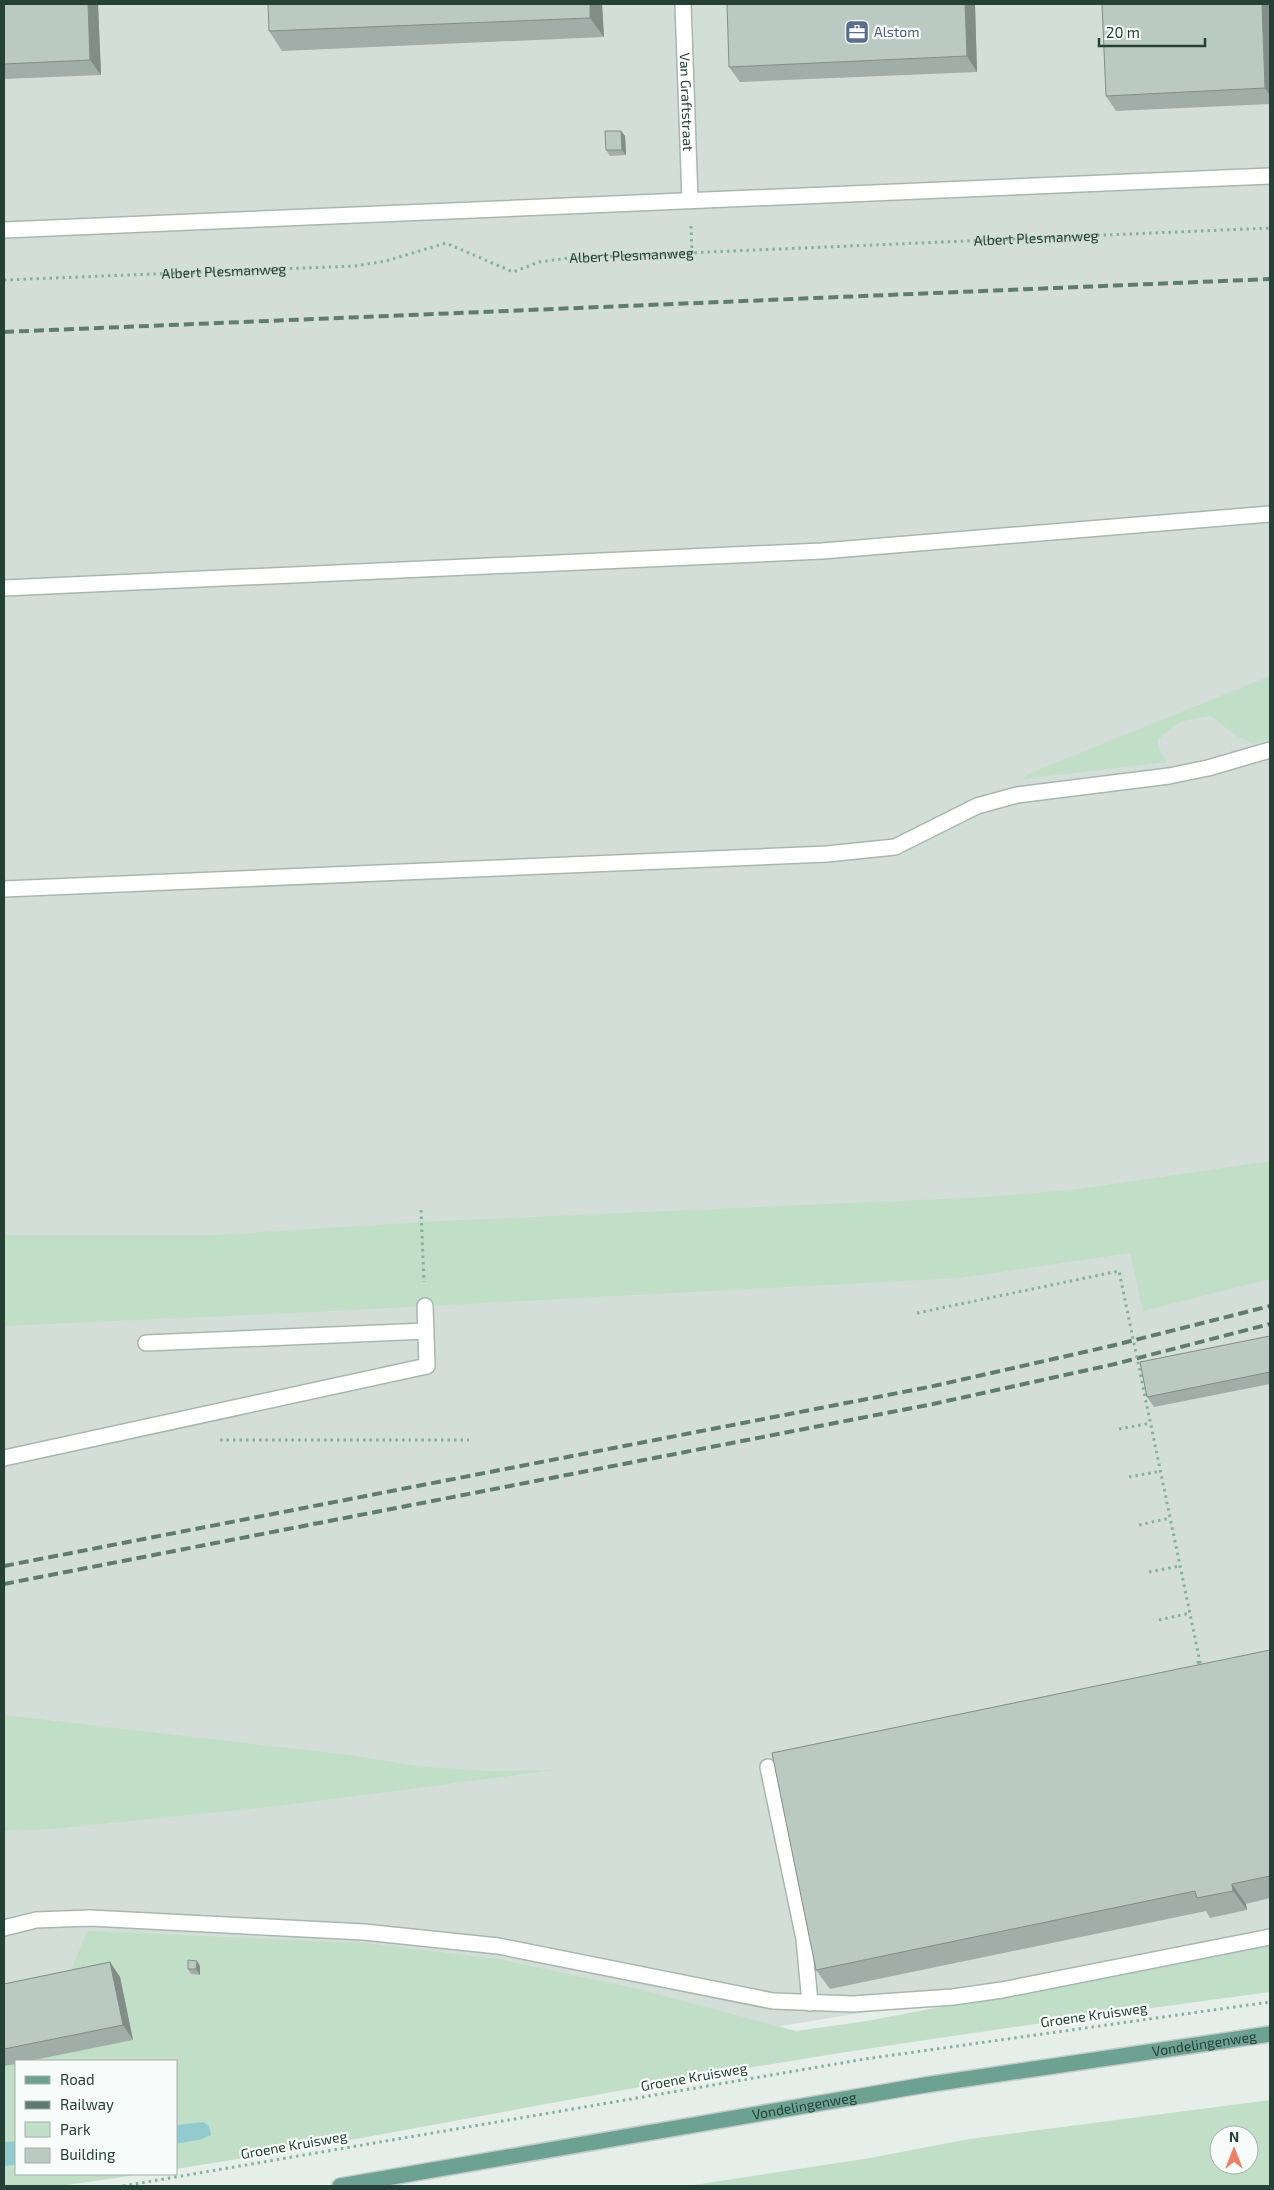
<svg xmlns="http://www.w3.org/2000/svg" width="1274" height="2190" viewBox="0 0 1274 2190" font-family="'Exo 2',sans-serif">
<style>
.built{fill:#d4ded9}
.green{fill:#c1dec7;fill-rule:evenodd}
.water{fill:#92cad0}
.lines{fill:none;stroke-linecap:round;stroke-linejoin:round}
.minor-casing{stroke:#a8b6b1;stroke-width:18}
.major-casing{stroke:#c2cac7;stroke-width:18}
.path{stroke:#88b0a1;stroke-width:3;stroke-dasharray:2.5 4;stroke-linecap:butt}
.minor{stroke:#fff;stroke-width:15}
.major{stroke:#6da191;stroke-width:15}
.rail{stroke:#607b72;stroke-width:4;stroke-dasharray:10 5;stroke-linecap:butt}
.path-bridge{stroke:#88b0a1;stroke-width:3;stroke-dasharray:2.5 4;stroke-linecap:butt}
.wall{fill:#a1ada8}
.shaded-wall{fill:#838d88}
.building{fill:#bbc9c3;stroke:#838d88}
.labels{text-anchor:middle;stroke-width:4.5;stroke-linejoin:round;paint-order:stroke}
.service-label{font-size:14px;fill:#4e5e75;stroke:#f7fbf9;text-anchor:start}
.street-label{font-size:14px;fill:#254037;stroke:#f7fbf9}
</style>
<rect width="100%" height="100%" fill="#e6eeea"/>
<polygon class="built" points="4,4 1270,4 1270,1945 203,2122 176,2125 176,2061 16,2061 16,2141 4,2142"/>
<g class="green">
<path d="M 1270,676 L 1270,739 L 1253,744 L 1235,735 L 1211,716 C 1184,720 1178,720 1158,740 L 1158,747 L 1167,762 L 1023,779 L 1028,774 Z"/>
<polygon points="1270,1161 1270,1279 1143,1311 1130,1253 960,1278 295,1313 4,1326 4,1235 215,1235 439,1221 987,1197 1072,1190"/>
<polygon points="4,1715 349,1755 418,1766 489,1771 556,1770 278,1806 53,1829 4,1831"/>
<path d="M 87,1931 L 366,1943 L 498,1959 L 638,1989 L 796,2031 L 867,2021 L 1270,1944 L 1270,1992 C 1092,2016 913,2040 736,2070 C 549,2102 363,2140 176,2169 L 176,2144 L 199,2140 L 203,2122 L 176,2125 L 176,2061 L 16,2061 L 16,2141 L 4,2142 L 4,2027 L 56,2006 Z"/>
<path d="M 1270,2100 L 1270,2186 L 687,2186 L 870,2158 L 969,2139 ZM 1219,2135 L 1249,2135 L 1249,2165 L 1219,2165 Z"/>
<polygon points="16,2165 16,2174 143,2174 60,2186 4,2186 4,2166"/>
</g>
<g class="water">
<polygon points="203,2122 209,2126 211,2135 199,2140 176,2144 176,2125"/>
<polygon points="16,2141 16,2165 4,2166 4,2142"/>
</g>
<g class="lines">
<defs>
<g id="minor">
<path id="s2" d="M 683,4 L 690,200"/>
<polyline points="4,230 1270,176"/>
<polyline points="4,588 822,551 1270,514"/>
<polyline points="4,889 827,854 895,847 977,806 1017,795 1169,776 1208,768 1270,750"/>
<polyline points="146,1343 426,1331"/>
<polyline points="4,1458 427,1366 425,1306"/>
<polyline points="768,1767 804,1939 810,2003"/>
<polyline points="4,1928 36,1920 90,1918 364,1932 498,1946 773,2001 853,2004 953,1997 1002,1990 1270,1937"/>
</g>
<g id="major">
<path id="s3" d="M 340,2186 L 925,2085 L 1270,2034"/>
</g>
</defs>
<use href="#minor" class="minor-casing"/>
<use href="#major" class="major-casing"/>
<g class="path">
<polyline points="691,226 692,253"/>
<path id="s1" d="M 4,280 L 355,266 L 386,261 L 446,243 L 513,272 L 539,262 L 569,258 L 1270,228"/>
<polyline points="421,1210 424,1282"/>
<polyline points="1119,1429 1151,1423"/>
<polyline points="220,1440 469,1440"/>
<polyline points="1129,1477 1161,1471"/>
<polyline points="1139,1525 1170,1518"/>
<polyline points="1149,1572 1180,1566"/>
<polyline points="1159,1620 1190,1613"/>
<polyline points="1194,1669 1200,1659"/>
<polyline points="123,2186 865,2059 1270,2002"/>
</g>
<use href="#minor" class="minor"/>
<use href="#major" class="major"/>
<g class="rail">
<polyline points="4,332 1270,279"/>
<polyline points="4,1566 929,1387 1111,1346 1270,1306"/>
<polyline points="4,1584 933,1404 1115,1364 1270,1324"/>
</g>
<polyline class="path-bridge" points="917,1313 1119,1271 1201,1667"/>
</g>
<g class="wall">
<polygon points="4,4 98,4 101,75 4,79"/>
<polygon points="602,4 604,37 282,51 269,31"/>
<polygon points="975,4 977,72 740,82 729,67"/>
<polygon points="1270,4 1270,104 1116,111 1106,96"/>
<polygon points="621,131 625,136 626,155 610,156 606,150"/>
<polygon points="1270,1336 1270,1384 1154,1407 1147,1397"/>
<polygon points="1270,1650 1270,1898 1246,1904 1247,1910 1210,1918 1206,1911 830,1989 816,1970"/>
<polygon points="110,1962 120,1977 133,2040 29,2061 16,2061 16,2064 4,2066 4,1984"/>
<polygon points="200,1966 200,1975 191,1974 188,1969"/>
</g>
<g class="shaded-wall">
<polygon points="88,4 98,4 101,75 90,60"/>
<polygon points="590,4 602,4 604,37 590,18"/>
<polygon points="965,4 975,4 977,72 967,56"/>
<polygon points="1262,4 1270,4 1270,96 1265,88"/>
<polygon points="621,131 625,136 626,155 622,150"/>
<polygon points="1232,1884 1246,1904 1247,1910 1233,1891"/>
<polygon points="197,1961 200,1966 200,1975 196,1969"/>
<polygon points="110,1962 120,1977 133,2040 123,2025"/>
</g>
<g class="building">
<polygon points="4,4 88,4 90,60 4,64"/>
<polygon points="268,4 590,4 590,18 269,31"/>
<polygon points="727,4 965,4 967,56 729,67"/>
<polygon points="1102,4 1262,4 1265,88 1106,96"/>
<polygon points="605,131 621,131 622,150 606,150"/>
<polygon points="1270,1336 1270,1372 1147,1397 1140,1362"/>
<polygon points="1270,1650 1270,1876 1232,1884 1233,1891 1197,1898 1195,1891 816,1970 772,1753"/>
<polygon points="188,1960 197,1961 196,1969 188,1969"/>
<polygon points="110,1962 123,2025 4,2049 4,1984"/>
</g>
<defs>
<symbol id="office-square" viewBox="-11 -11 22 22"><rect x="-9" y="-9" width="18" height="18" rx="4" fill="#5c6f8a" stroke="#f7fbf9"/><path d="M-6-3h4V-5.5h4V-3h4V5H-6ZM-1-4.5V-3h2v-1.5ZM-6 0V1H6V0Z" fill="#fff"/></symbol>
</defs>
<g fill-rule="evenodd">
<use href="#office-square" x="843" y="18" width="28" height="28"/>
</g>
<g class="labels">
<g class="service-label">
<text x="874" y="37">Alstom</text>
</g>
<g class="street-label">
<text dy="5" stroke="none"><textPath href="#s2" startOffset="98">Van Graftstraat</textPath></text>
<text dy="5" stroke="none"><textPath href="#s1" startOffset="1044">Albert Plesmanweg</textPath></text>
<text dy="5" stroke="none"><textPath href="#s1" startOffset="639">Albert Plesmanweg</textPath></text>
<text dy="5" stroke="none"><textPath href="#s1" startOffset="220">Albert Plesmanweg</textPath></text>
<text transform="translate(1094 2015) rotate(-8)" y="5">Groene Kruisweg</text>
<text dy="5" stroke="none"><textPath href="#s3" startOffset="876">Vondelingenweg</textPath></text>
<text transform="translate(694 2077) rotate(-10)" y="5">Groene Kruisweg</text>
<text dy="5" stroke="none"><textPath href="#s3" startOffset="471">Vondelingenweg</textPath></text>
<text transform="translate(294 2145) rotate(-10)" y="5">Groene Kruisweg</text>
</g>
</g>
<rect width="1274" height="2190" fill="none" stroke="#254037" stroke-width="10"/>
<rect x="15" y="2060" width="162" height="115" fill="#f7fbf9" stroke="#a3b0ab"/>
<rect x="25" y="2076" width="25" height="8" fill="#6da191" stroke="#a3b0ab"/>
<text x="60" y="2085" font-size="15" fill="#254037">Road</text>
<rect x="25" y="2101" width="25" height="8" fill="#607b72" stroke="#a3b0ab"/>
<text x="60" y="2110" font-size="15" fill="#254037">Railway</text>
<rect x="25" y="2122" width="25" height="15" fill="#c1dec7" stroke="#a3b0ab"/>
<text x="60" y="2135" font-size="15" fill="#254037">Park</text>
<rect x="25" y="2148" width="25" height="15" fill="#bbc9c3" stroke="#a3b0ab"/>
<text x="60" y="2160" font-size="15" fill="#254037">Building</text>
<g transform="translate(1234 2150)"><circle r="24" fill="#f7fbf9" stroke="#a3b0ab"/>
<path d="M0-4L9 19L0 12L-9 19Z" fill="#ec8067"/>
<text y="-8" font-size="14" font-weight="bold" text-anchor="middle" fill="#254037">N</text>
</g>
<path d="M1099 38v8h106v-8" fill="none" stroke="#254037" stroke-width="2.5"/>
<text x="1106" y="38" font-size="15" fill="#254037" stroke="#f7fbf9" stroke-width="4" paint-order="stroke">20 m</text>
</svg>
